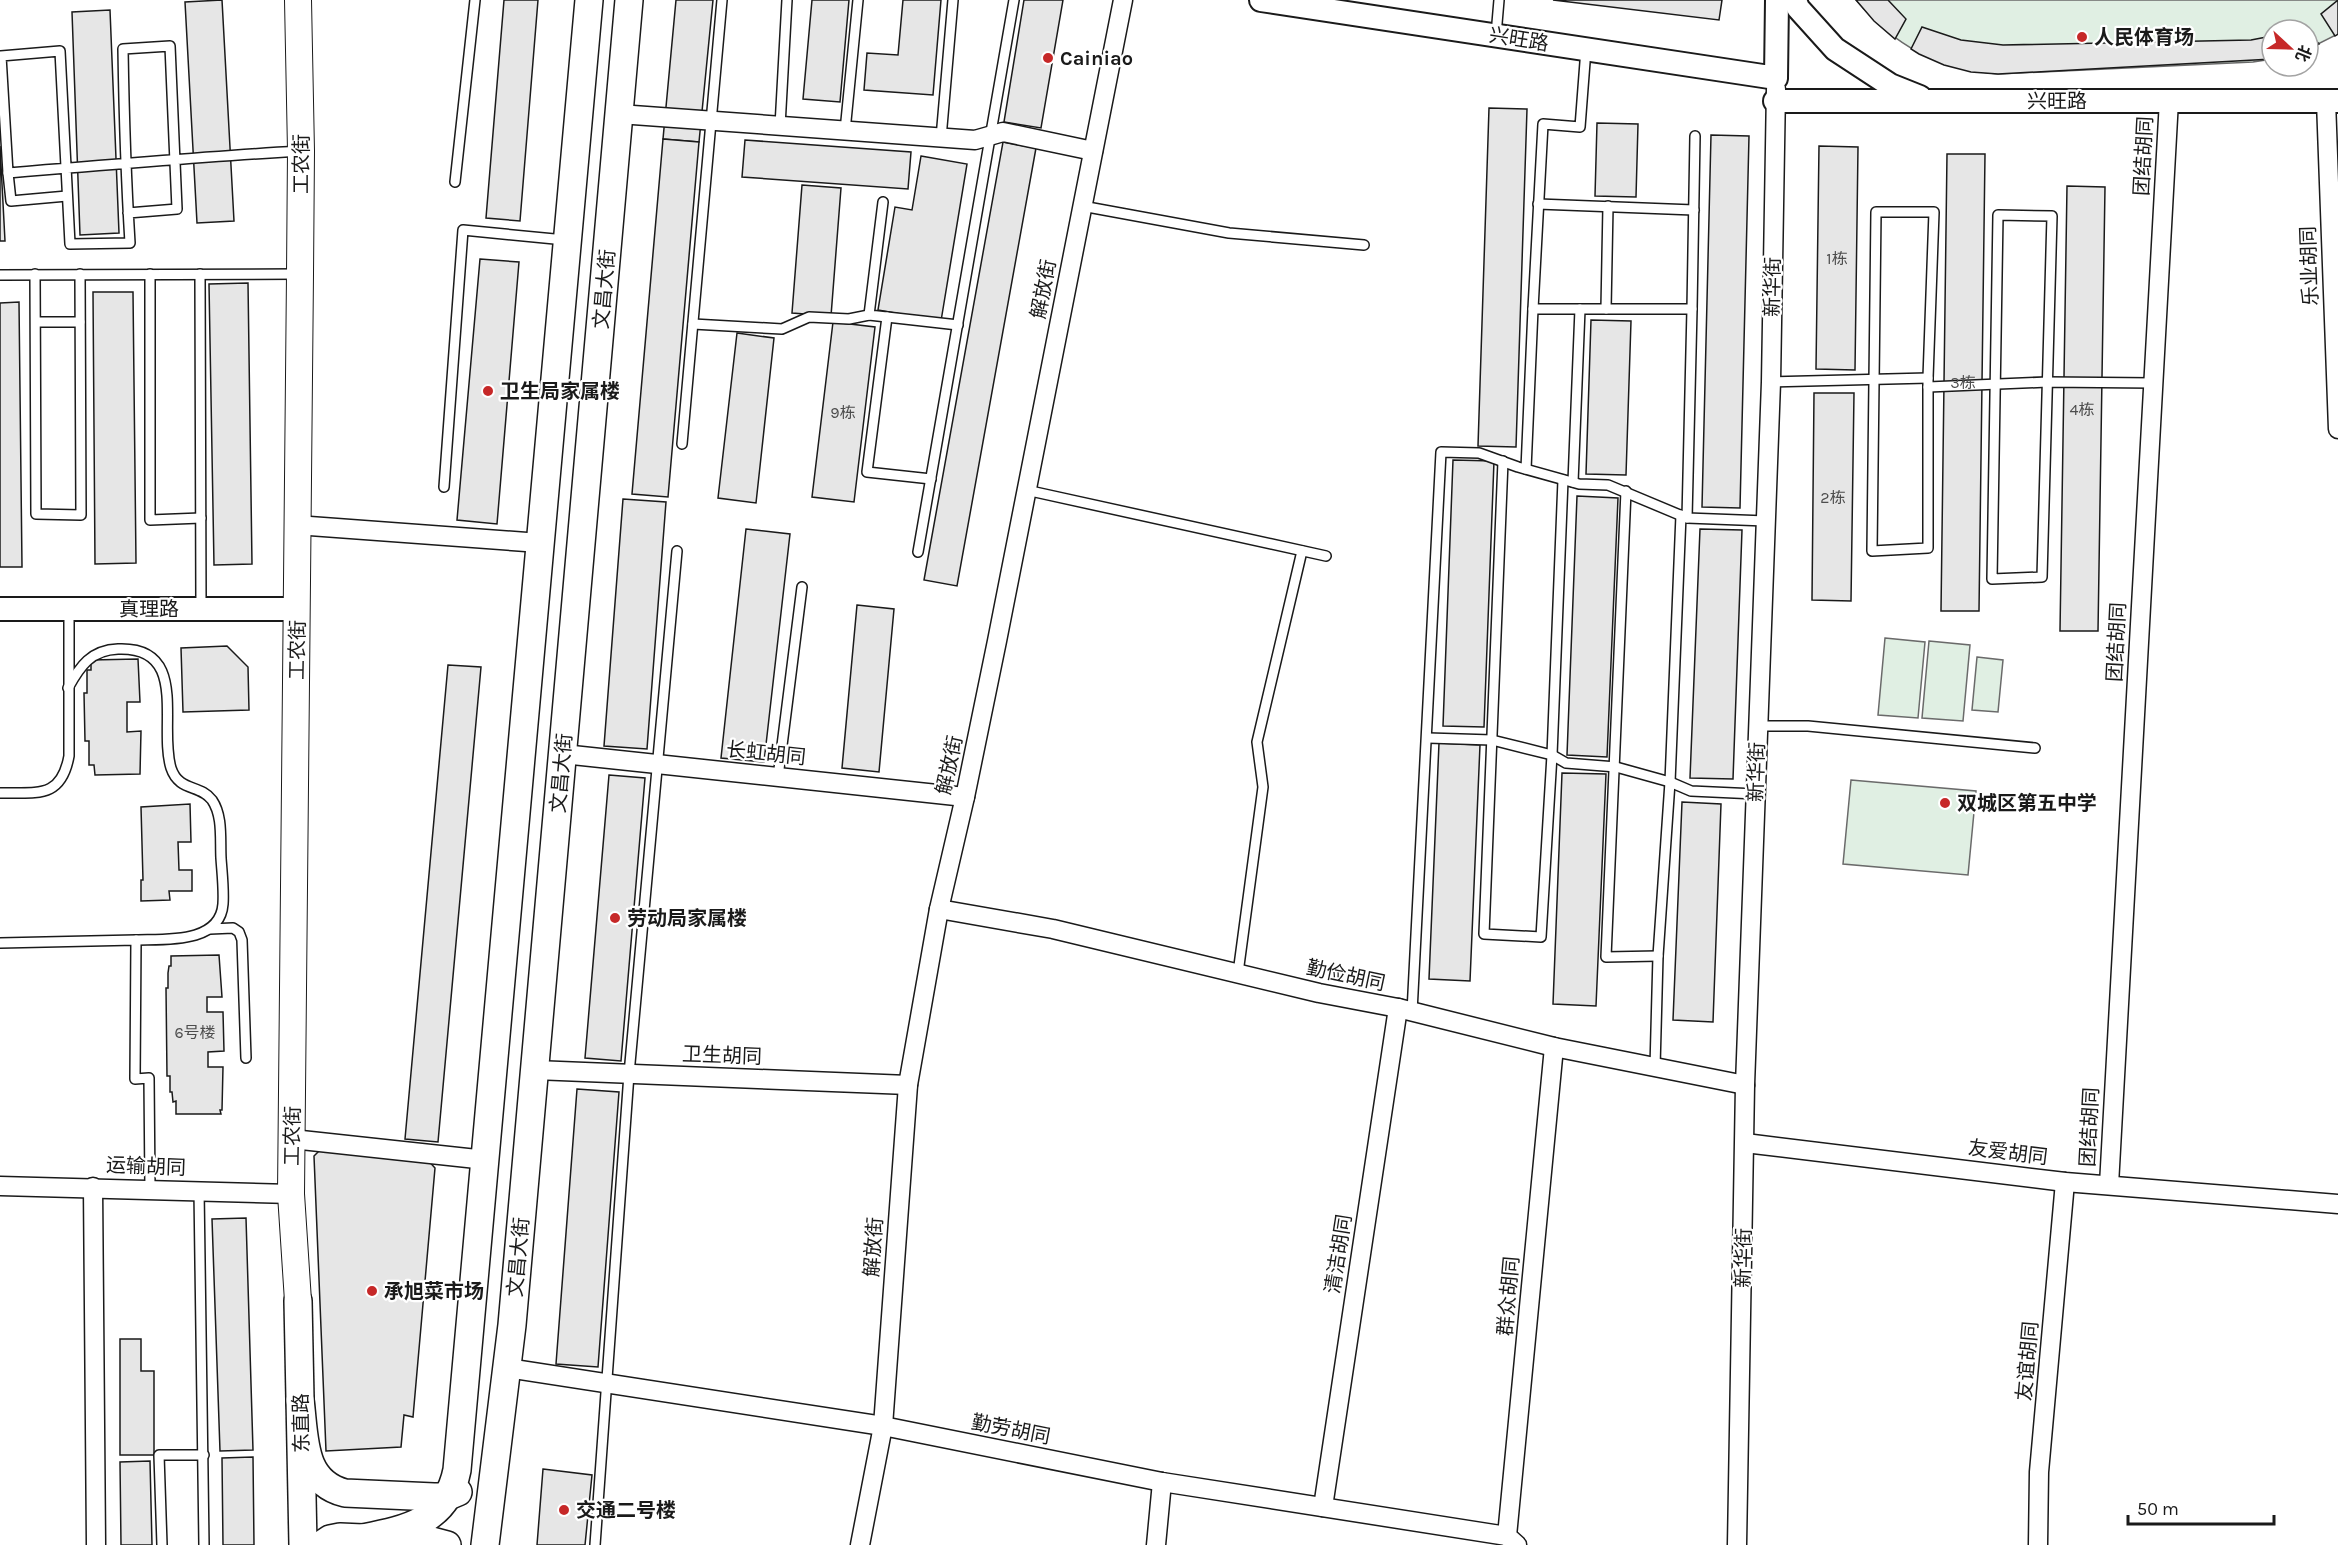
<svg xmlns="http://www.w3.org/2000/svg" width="2338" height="1545" viewBox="0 0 2338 1545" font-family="Karla,'Noto Sans SC',sans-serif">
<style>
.green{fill:#e0efe3;stroke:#6a6a6a;stroke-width:1.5}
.building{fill:#e6e6e6;stroke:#1a1a1a;stroke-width:1.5}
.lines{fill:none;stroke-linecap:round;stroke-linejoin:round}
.service-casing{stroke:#1a1a1a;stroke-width:12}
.minor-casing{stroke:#1a1a1a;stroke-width:21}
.tertiary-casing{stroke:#1a1a1a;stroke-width:26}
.secondary-casing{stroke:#1a1a1a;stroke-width:28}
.primary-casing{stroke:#1a1a1a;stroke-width:30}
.service{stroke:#fff;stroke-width:9}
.minor{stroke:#fff;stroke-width:18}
.tertiary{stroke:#fff;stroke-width:22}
.secondary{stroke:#fff;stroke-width:26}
.primary{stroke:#fff;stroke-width:27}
.poi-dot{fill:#c62828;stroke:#fff;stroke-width:2}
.labels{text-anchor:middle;stroke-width:4.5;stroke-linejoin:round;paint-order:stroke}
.number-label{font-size:16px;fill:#4d4d4d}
.poi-label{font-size:20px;font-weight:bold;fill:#1a1a1a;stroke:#fff;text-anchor:start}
.street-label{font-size:20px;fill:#1a1a1a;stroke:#fff}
</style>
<rect width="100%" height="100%" fill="#fff"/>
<g class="green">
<path d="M 1856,0 L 2338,0 L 2338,34 L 2308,49 L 2308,30 L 2272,30 L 2272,59 L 2253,62 L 1998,74 C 1936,68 1896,47 1856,0 Z"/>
<polygon points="1885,638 1925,642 1918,718 1878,715"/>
<polygon points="1929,641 1970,645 1963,721 1922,718"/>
<polygon points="1977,657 2003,660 1998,712 1972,710"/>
<polygon points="1851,780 1976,791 1968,875 1843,864"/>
</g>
<g class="building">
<polygon points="222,0 234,221 197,223 185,2"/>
<polygon points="504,0 538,0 520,221 486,218"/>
<polygon points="676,0 713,0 699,142 663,139"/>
<polygon points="812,0 849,0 840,102 803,99"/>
<polygon points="903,0 941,0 933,95 864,90 867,53 898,55"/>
<polygon points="1024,0 1063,0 1041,128 1004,122"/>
<polygon points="1553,0 1722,0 1719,20"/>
<polygon points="1888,0 1906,19 1895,39 1874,21 1856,0"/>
<polygon points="2338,0 2338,34 2335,36 2321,14"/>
<polygon points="110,10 119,233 80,235 72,12"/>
<polygon points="1922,27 1961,40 2003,45 2251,40 2272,36 2272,59 1998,74 1971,72 1944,65 1919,54 1911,49"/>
<polygon points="2308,31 2319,44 2308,49"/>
<polygon points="1489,108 1527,109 1516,447 1478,446"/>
<polygon points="1597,123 1638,124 1636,197 1595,196"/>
<polygon points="1711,135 1749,136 1740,508 1702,507"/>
<polygon points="663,139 699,142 668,497 632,494"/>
<polygon points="745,140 911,152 908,189 742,177"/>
<polygon points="1003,142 1036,148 957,586 924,580"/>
<polygon points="0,146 5,241 0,241"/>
<polygon points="1819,146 1858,147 1855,370 1816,369"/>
<polygon points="1947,154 1985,154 1979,611 1941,611"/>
<polygon points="921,156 967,164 941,321 878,310 895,207 912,210"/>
<polygon points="802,185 841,188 831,316 792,313"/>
<polygon points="2067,186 2105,187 2098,631 2060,631"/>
<polygon points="480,259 519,262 497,524 457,520"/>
<polygon points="248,283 252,564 214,565 209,284"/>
<polygon points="93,292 133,292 136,563 95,564"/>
<polygon points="19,302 22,567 0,567 0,303"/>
<polygon points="1591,320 1631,321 1626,475 1586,474"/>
<polygon points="833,322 875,327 854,502 812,497"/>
<polygon points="737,333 774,338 756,503 718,498"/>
<polygon points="1814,393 1854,393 1851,601 1812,600"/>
<polygon points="1453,460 1494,461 1484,727 1443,726"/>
<polygon points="1577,496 1618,498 1607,757 1567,755"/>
<polygon points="623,499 666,502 647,749 604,746"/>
<polygon points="746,529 790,534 764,762 721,758"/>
<polygon points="1700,529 1742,530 1733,779 1690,778"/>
<polygon points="857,605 894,609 879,772 842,768"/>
<polygon points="227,646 248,667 249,710 183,712 181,648"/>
<polygon points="138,659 140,702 127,702 127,732 141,731 140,774 95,775 94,765 89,765 89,741 85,741 84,693 87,693 87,670 91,670 91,660"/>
<polygon points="448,665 481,667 438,1142 405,1139"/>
<polygon points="1439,743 1480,745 1470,981 1429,979"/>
<polygon points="1562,773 1606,774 1596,1006 1553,1004"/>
<polygon points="609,775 645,778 621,1061 585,1058"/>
<polygon points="1682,802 1721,804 1713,1022 1673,1020"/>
<polygon points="190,804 191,842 178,842 179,870 192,870 192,891 169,891 170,900 141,901 141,880 143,880 141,807"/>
<polygon points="219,955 222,997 207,997 207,1012 223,1012 224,1051 208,1052 208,1067 223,1067 222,1110 220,1110 221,1114 176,1114 176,1101 173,1102 172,1092 170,1092 170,1076 167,1076 166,988 168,988 168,973 169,966 171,966 171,956"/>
<polygon points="577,1089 619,1092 598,1367 556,1364"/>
<polygon points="323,1147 424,1156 435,1168 413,1417 404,1415 401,1447 326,1451 314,1156"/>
<polygon points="246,1218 253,1450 220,1451 212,1219"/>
<polygon points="120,1339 141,1339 141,1371 154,1371 154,1455 120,1455"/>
<polygon points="253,1457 254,1545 223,1545 222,1458"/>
<polygon points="150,1461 152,1545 121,1545 120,1462"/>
<polygon points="543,1469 592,1475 585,1545 537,1545"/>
</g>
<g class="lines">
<defs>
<g id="service">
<polyline points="1496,35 1499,0"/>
<polyline points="780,126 787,0"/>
<polyline points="845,131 858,0"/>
<polyline points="941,138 953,0"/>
<polyline points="8,173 11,201 67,196"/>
<polyline points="455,182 475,0"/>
<polyline points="883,202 869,315 958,325"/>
<polyline points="1538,204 1694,210"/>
<polyline points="1082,206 1229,233 1364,245"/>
<polygon points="1876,212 1934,212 1928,378 1928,548 1872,551"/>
<path d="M 128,213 L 177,209 L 170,46 L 123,49 C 124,113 126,178 130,243 L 70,244 L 60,51 L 1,56 L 8,173 C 105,165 202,157 299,151"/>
<polygon points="1998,215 2052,216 2042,577 1992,579"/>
<polyline points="35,274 36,514 81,515 80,274"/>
<polyline points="150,274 150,520 201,518"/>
<polyline points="200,274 201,608"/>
<polyline points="0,275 298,274"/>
<polyline points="1533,309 1543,124 1580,127 1586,49"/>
<polyline points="1606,309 1608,206"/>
<polyline points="1692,309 1695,136"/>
<polyline points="887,317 867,472 931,479"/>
<polyline points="36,322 80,322"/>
<polyline points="693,324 782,329 809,317 849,319 869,315"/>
<polyline points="1771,382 1928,378"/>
<polyline points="1928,387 2047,382 2153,383"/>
<polyline points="682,444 722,0"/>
<polyline points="1503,461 1484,934 1541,937 1552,755 1563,480"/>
<polyline points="1526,469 1533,309 1692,309 1687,518"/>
<polyline points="1573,482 1580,309"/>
<polyline points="444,487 463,230 565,240"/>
<polyline points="1026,490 1326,556"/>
<polyline points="1626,491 1606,957 1658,956"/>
<polyline points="918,552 1014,0"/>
<path d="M 68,688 C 80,666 91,650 118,649 C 190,646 158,726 171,768 C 179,792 200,784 212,800 C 223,816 220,839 221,858 C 222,873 224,889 223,904 C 220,944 165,939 136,940"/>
<polyline points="1758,726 1808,726 2035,748"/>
<polyline points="1428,738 1492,740 1552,755 1566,763 1616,767 1670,782 1691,791 1756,794"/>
<polyline points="778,777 802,587"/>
<path d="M 0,793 C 36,792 61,800 69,756 L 69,610"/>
<polyline points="210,929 233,928 239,932 242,940 246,1058"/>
<polyline points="0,943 136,940 135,1079 149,1078 150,1189"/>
<polyline points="1238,973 1263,787 1257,742 1302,551"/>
<polyline points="1412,1012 1441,452 1479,453 1518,467 1579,484 1608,485 1687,518 1766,521"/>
<polyline points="1655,1067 1658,956 1670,782 1681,515"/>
<polyline points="199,1190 204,1545"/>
<polyline points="162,1545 159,1455 204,1455"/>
<polyline points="595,1545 629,1074 677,551"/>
</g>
<g id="minor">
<polyline points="2326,101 2338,429"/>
<polyline points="619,114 975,140 1003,132 1093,151"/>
<polyline points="296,525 540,543"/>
<polyline points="563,754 965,797"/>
<polyline points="939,909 1053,929 1319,993 1398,1008 1554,1047 1745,1085"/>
<polyline points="535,1070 908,1085"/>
<polyline points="292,1139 486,1160"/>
<polyline points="1745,1143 2065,1182 2338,1204"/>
<polyline points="2109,1185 2169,100"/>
<polyline points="0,1186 291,1194"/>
<polyline points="93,1187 96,1545"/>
<polyline points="507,1368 883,1426 1162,1482 1507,1536"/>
<polyline points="1323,1507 1398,1008"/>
<polyline points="860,1545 883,1426 908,1085 939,909 965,797 997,641 1123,0"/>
<polyline points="1156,1545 1162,1482"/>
<polyline points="1517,1545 1507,1536 1554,1047"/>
<polyline points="1737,1545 1745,1085 1771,382 1776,89"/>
<polyline points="2038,1545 2039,1472 2065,1182"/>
</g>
<g id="tertiary">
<polyline points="1261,0 1776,78 1777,0"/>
<polyline points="1795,0 1798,8 1835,49 1890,85 1920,97"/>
<polyline points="1775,101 2338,101"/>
<polyline points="0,609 297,609"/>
</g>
<polyline id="secondary" points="298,1301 291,1194 300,274 301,151 298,0"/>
<g id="primary">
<polyline points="298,1301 303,1545"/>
<path d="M 300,1400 C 305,1437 301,1482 345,1493 L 434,1497 L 446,1497 L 458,1492"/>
<path d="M 363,1538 C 408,1529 447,1521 457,1470 L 589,0"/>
<polyline points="321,1545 330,1539 340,1537 432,1541 447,1545"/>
<polyline points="485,1545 512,1325 629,0"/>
</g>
</defs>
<use href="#service" class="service-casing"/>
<use href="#minor" class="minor-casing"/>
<use href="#tertiary" class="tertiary-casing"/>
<use href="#secondary" class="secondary-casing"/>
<use href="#primary" class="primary-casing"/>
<use href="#service" class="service"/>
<use href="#minor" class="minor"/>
<use href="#tertiary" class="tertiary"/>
<use href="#secondary" class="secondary"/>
<use href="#primary" class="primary"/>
</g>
<g class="poi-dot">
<circle cx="2082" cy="37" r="6"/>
<circle cx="1048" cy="58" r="6"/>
<circle cx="488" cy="391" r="6"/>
<circle cx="1945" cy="803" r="6"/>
<circle cx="615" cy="918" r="6"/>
<circle cx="372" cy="1291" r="6"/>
<circle cx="564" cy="1510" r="6"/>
</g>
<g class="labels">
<g class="number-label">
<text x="1837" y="264">1栋</text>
<text x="1963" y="388">3栋</text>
<text x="2082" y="415">4栋</text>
<text x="843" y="418">9栋</text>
<text x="1833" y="503">2栋</text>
<text x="195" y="1038">6号楼</text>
</g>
<g class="poi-label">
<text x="2094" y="44">人民体育场</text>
<text x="1060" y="65">Cainiao</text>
<text x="500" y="398">卫生局家属楼</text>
<text x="1957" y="810">双城区第五中学</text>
<text x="627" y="925">劳动局家属楼</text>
<text x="384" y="1298">承旭菜市场</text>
<text x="576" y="1517">交通二号楼</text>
</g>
<g class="street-label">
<text transform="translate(1519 39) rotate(9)" y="7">兴旺路</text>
<text x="2057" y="108">兴旺路</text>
<text transform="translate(2143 156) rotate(-87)" y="7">团结胡同</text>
<text transform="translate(301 164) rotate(-90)" y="7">工农街</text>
<text transform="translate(2309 266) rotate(-92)" y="7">乐业胡同</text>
<text transform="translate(1772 287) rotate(-89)" y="7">新华街</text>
<text transform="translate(604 289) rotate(-85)" y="7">文昌大街</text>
<text transform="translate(1043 289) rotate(-79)" y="7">解放街</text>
<text x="149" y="616">真理路</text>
<text transform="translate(2116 642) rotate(-87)" y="7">团结胡同</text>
<text transform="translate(297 650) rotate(-89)" y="7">工农街</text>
<text transform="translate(766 753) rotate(6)" y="7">长虹胡同</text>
<text transform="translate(949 765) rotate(-78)" y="7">解放街</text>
<text transform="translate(1756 772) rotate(-88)" y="7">新华街</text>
<text transform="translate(561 773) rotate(-85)" y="7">文昌大街</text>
<text transform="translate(1346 975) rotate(12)" y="7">勤俭胡同</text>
<text transform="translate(722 1055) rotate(2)" y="7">卫生胡同</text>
<text transform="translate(2089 1127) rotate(-87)" y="7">团结胡同</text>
<text transform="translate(292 1136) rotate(-89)" y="7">工农街</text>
<text transform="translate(2008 1152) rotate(7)" y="7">友爱胡同</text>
<text transform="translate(146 1166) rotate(2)" y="7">运输胡同</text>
<text transform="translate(873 1247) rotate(-86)" y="7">解放街</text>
<text transform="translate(1338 1254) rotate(-81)" y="7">清洁胡同</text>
<text transform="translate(518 1257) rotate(-85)" y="7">文昌大街</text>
<text transform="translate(1743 1258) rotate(-89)" y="7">新华街</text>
<text transform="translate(1508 1296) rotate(-85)" y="7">群众胡同</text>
<text transform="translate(2027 1361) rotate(-85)" y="7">友谊胡同</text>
<text transform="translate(301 1423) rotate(-91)" y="7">东直路</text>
<text transform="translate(1011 1429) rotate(11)" y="7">勤劳胡同</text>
</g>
</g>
<g transform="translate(2290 48) rotate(112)"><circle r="28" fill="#ffffff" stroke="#a3a3a3" stroke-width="1.5"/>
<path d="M0-4.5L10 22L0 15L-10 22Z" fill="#c62828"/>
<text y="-9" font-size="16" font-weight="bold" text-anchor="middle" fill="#1a1a1a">北</text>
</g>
<path d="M2128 1515v9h146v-9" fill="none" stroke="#1a1a1a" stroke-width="3"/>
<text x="2137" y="1515" font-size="18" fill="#1a1a1a" stroke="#ffffff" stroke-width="4.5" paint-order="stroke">50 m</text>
</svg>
